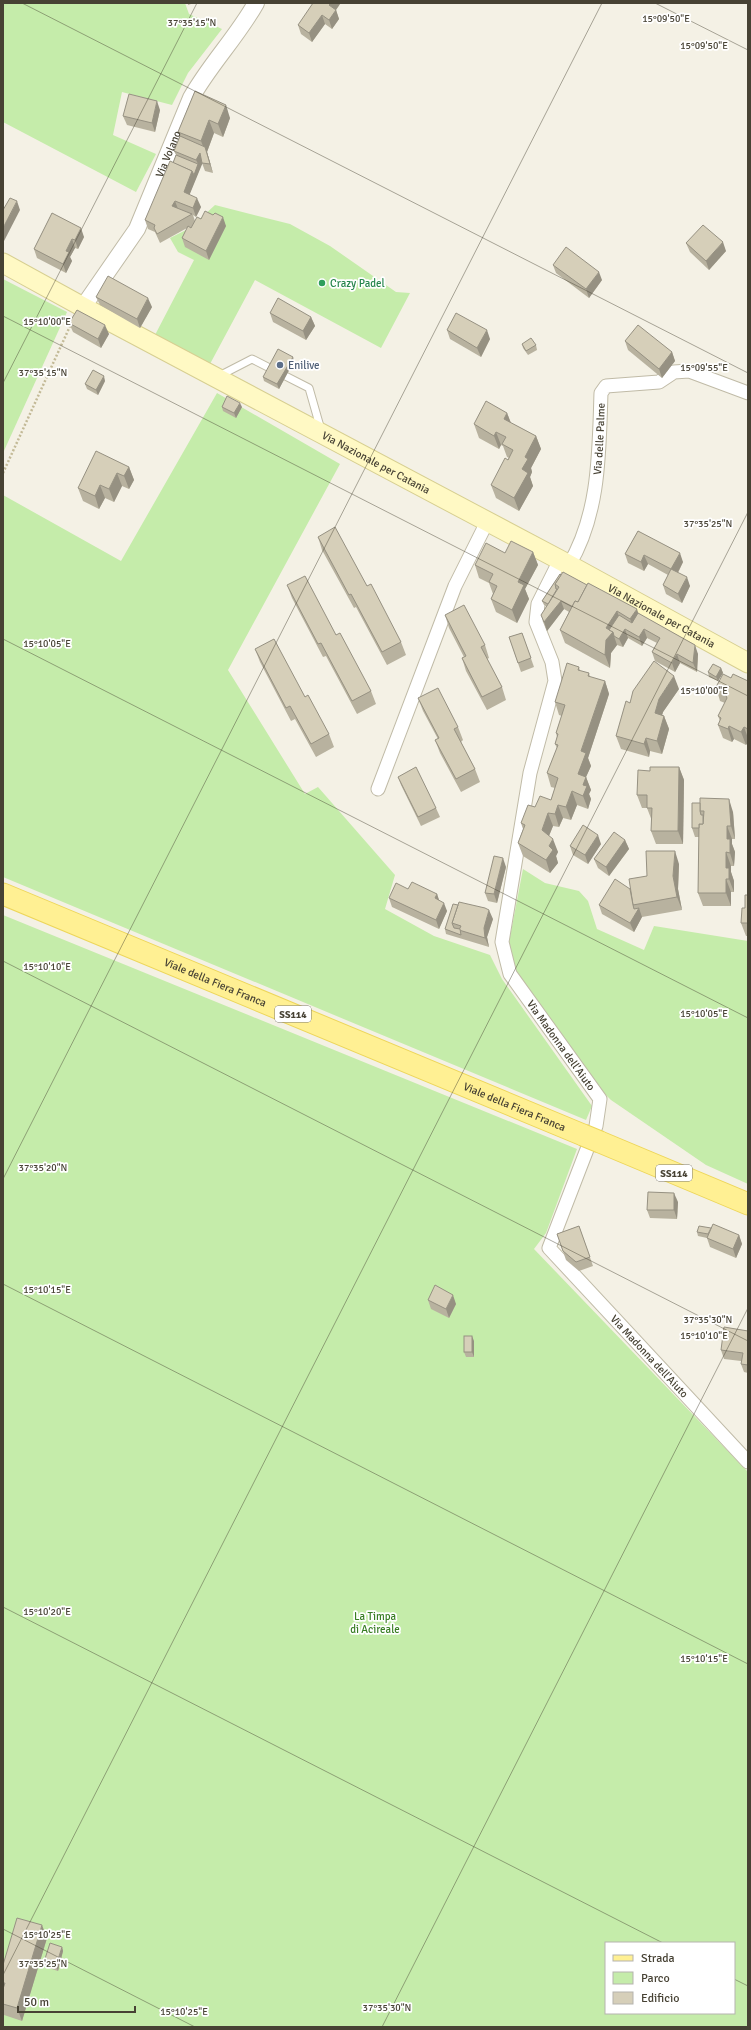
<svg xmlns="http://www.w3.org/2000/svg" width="751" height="2030" viewBox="0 0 751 2030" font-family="Signika,sans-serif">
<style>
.green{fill:#c5ecaa;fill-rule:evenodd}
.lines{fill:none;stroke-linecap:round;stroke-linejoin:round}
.service-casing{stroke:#c0bba7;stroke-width:9}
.minor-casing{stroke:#c0bba7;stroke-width:15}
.tertiary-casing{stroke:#c0bba7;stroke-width:18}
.secondary-casing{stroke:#d7cf91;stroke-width:21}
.primary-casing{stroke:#edd65a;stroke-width:23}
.path{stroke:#c3ba97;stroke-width:2.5;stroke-dasharray:2 2;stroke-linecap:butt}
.service{stroke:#fff;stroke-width:7}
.minor{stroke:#fff;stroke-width:13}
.tertiary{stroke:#fff;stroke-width:16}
.secondary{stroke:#fff9c4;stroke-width:19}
.primary{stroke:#fff093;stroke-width:21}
.primary-bridge-casing{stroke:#edd65a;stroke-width:23;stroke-linecap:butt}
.primary-bridge{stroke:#fff093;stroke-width:21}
.wall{fill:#b8b29f}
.shaded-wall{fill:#969182}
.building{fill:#d6cfb9;stroke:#969182}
.ticks{fill:none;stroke:#474234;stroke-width:1;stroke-opacity:0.45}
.leisure-dot{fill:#2e9e5b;stroke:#fff;stroke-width:1.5}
.service-dot{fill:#5c6f8a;stroke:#fff;stroke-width:1.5}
.labels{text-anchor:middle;stroke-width:3.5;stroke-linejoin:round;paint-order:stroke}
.shield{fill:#fff;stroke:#7e7b71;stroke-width:1}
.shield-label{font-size:10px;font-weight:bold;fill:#474234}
.street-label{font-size:11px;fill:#474234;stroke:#fff}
.leisure-label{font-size:11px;fill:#27864d;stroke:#fff;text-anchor:start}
.service-label{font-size:11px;fill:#4e5e75;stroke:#fff;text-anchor:start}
.park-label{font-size:11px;fill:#387d23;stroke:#fff}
.ticks-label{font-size:10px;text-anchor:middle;fill:#474234;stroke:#fff;stroke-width:3.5;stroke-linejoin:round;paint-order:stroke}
</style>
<rect width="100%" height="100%" fill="#f4f1e5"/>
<g class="green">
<polygon points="3,3 185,3 189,14 222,29 188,73 172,105 122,92 113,135 156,154 136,192 3,122"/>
<polygon points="215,205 290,224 330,246 396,292 410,293 381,348 255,280 210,364 155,335 194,260 178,252 170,238 190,228"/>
<polygon points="3,279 67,312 3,453"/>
<polygon points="217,393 340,464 228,670 305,794 318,787 395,875 385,909 434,936 490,955 502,979 592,1106 586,1120 3,877 3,495 121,561"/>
<polygon points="523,869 545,883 579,891 588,901 597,929 644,950 654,926 748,941 748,1184 706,1165 611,1100 602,1091 515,973 509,942"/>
<path d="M 3,915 L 577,1149 L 546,1233 L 534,1249 L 748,1472 L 748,2027 L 3,2027 ZM 606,1943 L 734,1943 L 734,2013 L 606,2013 Z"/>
</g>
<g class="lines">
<defs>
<polyline id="service" points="219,376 252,359 309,388 321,430"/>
<g id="minor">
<path id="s1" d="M 560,560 L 538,604 L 536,622 L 552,662 L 555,681 L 530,773 L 502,942 L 510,974 L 600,1099 L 596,1126 L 549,1248 L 748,1462"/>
<path id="s2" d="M 569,565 C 600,513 599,451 601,393 L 606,386 L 659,382 L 674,372 L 689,371 L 748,393"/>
<polyline points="378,789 455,586 487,522"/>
</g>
<g id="tertiary">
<path id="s3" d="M 83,307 L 137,229 L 191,98 C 210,64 237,37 256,3"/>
</g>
<g id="secondary">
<path id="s4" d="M 3,263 L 83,307 L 560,560 L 748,663"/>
</g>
<g id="primary">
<path id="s5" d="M 3,894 L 583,1135"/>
<polyline points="600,1142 748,1204"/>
</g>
</defs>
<use href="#service" class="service-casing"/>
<use href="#minor" class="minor-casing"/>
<use href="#tertiary" class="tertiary-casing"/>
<use href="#secondary" class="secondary-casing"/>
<use href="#primary" class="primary-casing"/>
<polyline class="path" points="3,473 71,324"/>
<use href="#service" class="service"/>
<use href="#minor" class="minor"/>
<use href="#tertiary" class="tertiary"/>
<use href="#secondary" class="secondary"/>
<use href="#primary" class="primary"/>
<defs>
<polyline id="primary-bridge" points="583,1135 600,1142"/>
</defs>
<use href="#primary-bridge" class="primary-bridge-casing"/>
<use href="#primary-bridge" class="primary-bridge"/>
</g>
<g class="wall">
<polygon points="188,3 194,3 188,5"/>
<polygon points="340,4 336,10 339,19 332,29 325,24 312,42 301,34 298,25"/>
<polygon points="195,91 230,118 223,137 214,133 207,152 213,173 205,171 202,163 189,195 201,207 196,217 193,215 195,221 201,219 226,226 209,260 185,247 182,238 187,228 160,243 155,232 148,229 145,220 173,163 176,155 174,151 180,136 178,132"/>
<polygon points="160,110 155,132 127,125 123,116"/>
<polygon points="52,213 84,237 78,249 75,248 70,257 72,261 66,273 37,258 34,249"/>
<polygon points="686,243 726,251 709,270 690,252"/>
<polygon points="553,265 602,280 589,298 556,273"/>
<polygon points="96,297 152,307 140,328 100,305"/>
<polygon points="270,313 311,317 315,326 306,340 273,322"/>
<polygon points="69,323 109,334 101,348 73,332"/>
<polygon points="447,330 490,339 481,357 450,339"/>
<polygon points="625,341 672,352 675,361 662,378 628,350"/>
<polygon points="522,344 536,345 537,350 528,355 523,348"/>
<polygon points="294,361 279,389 264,381 263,377"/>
<polygon points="105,381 98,395 87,389 85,384"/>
<polygon points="222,407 242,407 236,418 223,411"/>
<polygon points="507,413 511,423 536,436 541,449 531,468 532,472 530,477 533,486 519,511 496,498 491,485 509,458 507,457 503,446 501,445 499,449 479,438 474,424"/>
<polygon points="129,467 134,480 129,489 122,486 114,502 105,498 99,509 83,501 78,488"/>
<polygon points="638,531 683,562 678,573 690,586 682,603 666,594 663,585 668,575 648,564 644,571 628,563 625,554"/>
<polygon points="318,537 367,586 401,642 406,655 387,665 356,607 354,608 322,550"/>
<polygon points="533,552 538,565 525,589 529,599 517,623 496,612 491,599 493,594 489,583 479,578 475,565 505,553"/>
<polygon points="560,574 638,613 698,654 697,672 680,663 675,672 655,661 652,652 657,643 647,638 642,646 628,638 623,647 617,645 611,653 610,668 565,643 560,630 569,612 564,609 547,631 541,615 547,607 544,605 542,601"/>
<polygon points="287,585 336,635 371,691 376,704 357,714 326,656 323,657 292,598"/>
<polygon points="445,615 485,645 489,658 487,659 502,687 506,700 487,710 466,671 462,658 464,657 449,628"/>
<polygon points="522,633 534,667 521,672 509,637"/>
<polygon points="255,649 305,697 329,734 334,747 316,757 295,719 291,721 260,662"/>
<polygon points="579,667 580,671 589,673 590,677 605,681 609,694 588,758 591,766 586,777 591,790 589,794 591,799 588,809 577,805 571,820 563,818 559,827 553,826 549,836 558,852 556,856 558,863 550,873 523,856 518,843 523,829 521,823 535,807 551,800 555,788 551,787 547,773 557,748 555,744 557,737 556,733 562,716 559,715 555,702"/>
<polygon points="721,668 723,673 718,681 709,677 708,672"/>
<polygon points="731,678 748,681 748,742 746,745 734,739 732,742 723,738 718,725 720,721 718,716 725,703 720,701 716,687"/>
<polygon points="679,689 663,712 662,715 664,716 669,729 662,754 650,751 649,757 621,749 616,736 630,703"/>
<polygon points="418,698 458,727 463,740 461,742 475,769 480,782 461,792 440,753 435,740 438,739 423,711"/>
<polygon points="679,767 684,780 683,844 656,844 651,831 652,821 647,808 642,808 637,795 650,771"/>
<polygon points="398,777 436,808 440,817 421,826 401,785"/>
<polygon points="692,803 733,812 735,839 732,839 732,844 735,852 734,866 731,866 731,872 734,881 734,892 731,892 731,906 703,906 698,893 699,837 695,837 692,828"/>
<polygon points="625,840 629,849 609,876 598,868 594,859"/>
<polygon points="601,844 588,864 573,855 570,846"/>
<polygon points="679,864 678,889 682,910 642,917 634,932 602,914 599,905 630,889 647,876"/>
<polygon points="506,867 497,903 488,901 485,893"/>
<polygon points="748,882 748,936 746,936 741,923 748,895"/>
<polygon points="408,889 437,894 439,900 447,911 439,929 392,907 389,898"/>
<polygon points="458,905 493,919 487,937 489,947 446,934 445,929"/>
<polygon points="678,1202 677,1219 650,1218 647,1210"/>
<polygon points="579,1226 593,1266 579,1271 566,1260 557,1234"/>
<polygon points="697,1232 739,1235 742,1244 736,1258 710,1247 707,1238 698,1236"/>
<polygon points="428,1300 456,1304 449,1318 431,1309"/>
<polygon points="748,1331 748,1373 744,1372 741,1364 741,1361 724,1359 721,1350"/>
<polygon points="474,1341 474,1357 466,1357 464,1352"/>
<polygon points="47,1938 22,2021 4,2015 3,2013 3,1965"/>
<polygon points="62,1947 63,1951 58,1971 45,1967 44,1962"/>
</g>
<g class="shaded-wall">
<polygon points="331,3 339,3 340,4 333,14 329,5"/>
<polygon points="336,10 339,19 332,29 329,20"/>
<polygon points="322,15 325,24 312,42 309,33"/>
<polygon points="157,101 160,110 155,132 152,123"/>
<polygon points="226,105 230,118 223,137 218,124"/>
<polygon points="209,120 214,133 207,152 213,173 201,141"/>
<polygon points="200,153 203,162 187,201 184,192 192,171 198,164 196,160"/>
<polygon points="197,198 201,207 196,217 193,208"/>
<polygon points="17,201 20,210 3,243 3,228"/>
<polygon points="175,201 178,209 172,206"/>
<polygon points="223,217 226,226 209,260 206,251"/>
<polygon points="81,228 84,237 78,249 75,240"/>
<polygon points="72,239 75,248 70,257 72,261 66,273 63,264 66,251"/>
<polygon points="723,242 726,251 709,270 706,261"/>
<polygon points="599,272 602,280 589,298 586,289"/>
<polygon points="148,298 152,307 140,328 137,319"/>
<polygon points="311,317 315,326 306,340 303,331"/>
<polygon points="105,325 109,334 101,348 98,339"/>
<polygon points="487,330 490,339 481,357 477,348"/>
<polygon points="672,352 675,361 662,378 659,369"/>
<polygon points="293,357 294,361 279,389 277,384"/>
<polygon points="104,376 105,381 98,395 96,390"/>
<polygon points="240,403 242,407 236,418 234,413"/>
<polygon points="507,413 512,426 504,419"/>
<polygon points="496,432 501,445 499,449 494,436"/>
<polygon points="536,436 541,449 531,468 532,472 530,477 533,486 519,511 514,498 525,457"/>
<polygon points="129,467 134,480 129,489 124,476"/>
<polygon points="117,473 122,486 114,502 109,489"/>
<polygon points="100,485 105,498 99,509 95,496"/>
<polygon points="533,552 538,565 525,589 529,599 517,623 512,610 518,582"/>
<polygon points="680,553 683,562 675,578 671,569"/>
<polygon points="644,555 648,564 644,571 641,562"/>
<polygon points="687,577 690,586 682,603 678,594"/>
<polygon points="561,601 564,609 547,631 544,622"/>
<polygon points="637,609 641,622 635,632 630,619"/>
<polygon points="617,611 622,624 614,636 617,645 611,653 610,668 605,655 606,628"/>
<polygon points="625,629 628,638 623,647 619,639"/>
<polygon points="644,629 647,638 642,646 639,637"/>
<polygon points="695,645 698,654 697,672 693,663"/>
<polygon points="677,654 680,663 675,672 672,663"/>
<polygon points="721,668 723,673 718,681 716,677"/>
<polygon points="674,676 679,689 663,712 659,726 655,713 659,699"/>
<polygon points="605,681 609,694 588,758 591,766 586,777 591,790 589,794 591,799 588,809 583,796 578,774 581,751"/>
<polygon points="664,716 669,729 662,754 657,741"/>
<polygon points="729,726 734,739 732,742 728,729"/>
<polygon points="744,727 748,738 748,742 746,745 741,732"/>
<polygon points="646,738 650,751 649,757 644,744"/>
<polygon points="679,767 684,780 683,844 678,831"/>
<polygon points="572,791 577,805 571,820 566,807"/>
<polygon points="729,799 733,812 735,839 731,826"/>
<polygon points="558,805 563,818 559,827 555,814"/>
<polygon points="548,813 553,826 546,843 542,830"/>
<polygon points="727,826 732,839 732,844 735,852 734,866 730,853 727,839"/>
<polygon points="598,835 601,844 588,864 585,855"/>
<polygon points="553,839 558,852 556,856 558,863 550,873 546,860 549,846"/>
<polygon points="625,840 629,849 609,876 606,867"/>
<polygon points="675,851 679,864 678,889 682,910 677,897 673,876"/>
<polygon points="726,852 731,866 731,872 734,881 734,892 729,879 726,868"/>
<polygon points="503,858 506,867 497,903 494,894"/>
<polygon points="726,879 731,892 731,906 726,893"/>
<polygon points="437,894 440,903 435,898"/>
<polygon points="444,903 447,911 439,929 436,920"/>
<polygon points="639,908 642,917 634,932 630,923"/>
<polygon points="489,910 493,919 487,937 489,947 485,938 484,928"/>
<polygon points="674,1193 678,1202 677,1219 674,1210"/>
<polygon points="739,1235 742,1244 736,1258 733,1249"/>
<polygon points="453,1295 456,1304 449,1318 446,1309"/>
<polygon points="472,1336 474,1341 474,1357 472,1352"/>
<polygon points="42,1925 47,1938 22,2021 17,2008"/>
<polygon points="62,1947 63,1951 58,1971 56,1966"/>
</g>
<g class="building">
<polygon points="313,3 331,3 329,5 336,10 329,20 322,15 309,33 298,25"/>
<polygon points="195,91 226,105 218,124 209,120 201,141 178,132"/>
<polygon points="129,94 157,101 152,123 123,116"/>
<polygon points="180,136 205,147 210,164 202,163 200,153 196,160 174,151"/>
<polygon points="176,155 198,164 194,175 192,171 173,163"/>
<polygon points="170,161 192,171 184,192 197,198 193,208 175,201 172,206 192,214 157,234 154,228 155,225 145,220"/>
<polygon points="10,198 17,201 3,228 3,210"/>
<polygon points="205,211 213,215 215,213 223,217 206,251 182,238 188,226 191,228 197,217 201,219"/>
<polygon points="52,213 81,228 75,240 72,239 66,251 69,252 63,264 34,249"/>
<polygon points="703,225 723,242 706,261 686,243"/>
<polygon points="566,247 599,272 586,289 553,265"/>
<polygon points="108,276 148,298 137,319 96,297"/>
<polygon points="278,298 311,317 303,331 270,313"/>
<polygon points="77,310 105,325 98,339 69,323"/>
<polygon points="456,313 487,330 477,348 447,330"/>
<polygon points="638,325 672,352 659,369 625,341"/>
<polygon points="531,338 536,345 526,351 522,344"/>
<polygon points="278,349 293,357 277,384 263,377"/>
<polygon points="93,370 104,376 96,390 85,384"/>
<polygon points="227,396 240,403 234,413 222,407"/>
<polygon points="486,401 507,413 504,419 536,436 525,457 528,459 522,469 528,473 514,498 491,485 505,458 508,460 513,450 502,444 506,437 496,432 494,436 474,424"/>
<polygon points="96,451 129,467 124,476 117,473 109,489 100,485 95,496 78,488"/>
<polygon points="335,527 367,586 371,584 401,642 382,652 351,594 349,595 318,537"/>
<polygon points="638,531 680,553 671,569 644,555 641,562 625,554"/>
<polygon points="511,541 533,552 518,582 524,585 512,610 491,599 497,586 489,582 493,574 475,565 486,543 505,553"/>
<polygon points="671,569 687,577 678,594 663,585"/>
<polygon points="563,572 587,585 578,602 575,601 572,607 561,601 544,622 541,615 559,587 555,584"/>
<polygon points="560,574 561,575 555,584 556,589 557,589 548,604 542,601"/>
<polygon points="305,576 336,635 340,633 371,691 352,701 321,643 318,644 287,585"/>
<polygon points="588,583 637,609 630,619 617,611 606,628 613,632 606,640 605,655 560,630 575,601 578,602"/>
<polygon points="464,605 485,645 481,647 502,687 482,697 462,658 466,656 445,615"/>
<polygon points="638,613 695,645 693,663 677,654 672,663 652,652 660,638 644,629 639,637 625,629 619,639 614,636 613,632 609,630 619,615 632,623"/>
<polygon points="522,633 531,658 518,663 509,637"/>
<polygon points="274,639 305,697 308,695 329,734 311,744 290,706 286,708 255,649"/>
<polygon points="654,661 674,676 659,699 655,713 664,716 657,741 646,738 644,744 616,736 626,701 630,703 633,691"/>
<polygon points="567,663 579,667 578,670 589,673 588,676 605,681 581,751 586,753 578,774 586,777 583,785 587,786 583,796 572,791 566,807 558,805 555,814 548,813 542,830 553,839 549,846 553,850 546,860 518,843 525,825 521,823 528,805 535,807 540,796 551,800 558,778 547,773 558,745 555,744 558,734 556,733 565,705 555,702"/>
<polygon points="713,664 721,668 716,677 708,672"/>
<polygon points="723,674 731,678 733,674 748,681 748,729 744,727 741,732 729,726 728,729 718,725 721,718 718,716 727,698 724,691 716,687"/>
<polygon points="438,688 458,727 454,729 475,769 456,779 435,740 439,738 418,698"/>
<polygon points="416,767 436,808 418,817 398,777"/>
<polygon points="650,767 679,767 678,831 651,831 652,808 647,808 647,795 637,795 638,770 650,771"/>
<polygon points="700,798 729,799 731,826 727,826 727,839 730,839 730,853 726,852 726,868 729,868 729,879 726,879 726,893 698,893 699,824 703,824 704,811 700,811"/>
<polygon points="692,803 700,803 700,811 701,815 703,815 703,824 699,824 699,828 692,828"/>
<polygon points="583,825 598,835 585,855 570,846"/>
<polygon points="614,832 625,840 606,867 594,859"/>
<polygon points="646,851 675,851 673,876 677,897 633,905 629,879 647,876"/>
<polygon points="494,856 503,858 494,894 485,893"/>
<polygon points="615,879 630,889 633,905 634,909 639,908 630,923 599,905"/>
<polygon points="412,882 437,894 435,898 444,903 436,920 389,898 396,883 408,889"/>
<polygon points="748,882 748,923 741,923 742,908 745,908 745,895 748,895"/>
<polygon points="459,902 485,908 489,910 484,928 485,938 459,930 461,926 452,923"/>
<polygon points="453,904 458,905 452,923 454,928 460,929 461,935 445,929"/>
<polygon points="648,1192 674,1193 674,1210 647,1210"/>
<polygon points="713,1224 739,1235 733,1249 707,1238"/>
<polygon points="579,1226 590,1257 576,1262 563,1251 557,1234"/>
<polygon points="699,1226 711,1228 708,1234 697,1232"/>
<polygon points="435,1285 453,1295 446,1309 428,1300"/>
<polygon points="724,1327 748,1331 748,1365 741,1364 743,1353 721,1350"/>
<rect x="464" y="1336" width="8" height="16"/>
<polygon points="17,1918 42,1925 17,2008 3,2004 3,1989 5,1983 3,1983 3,1965"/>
<polygon points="50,1943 62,1947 56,1966 44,1962"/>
</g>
<path class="ticks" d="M 22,3 L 748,373M 655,3 L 748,50M 3,316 L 748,696M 3,383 L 197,3M 3,639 L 748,1018M 3,961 L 748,1341M 3,1179 L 602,3M 3,1284 L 748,1664M 3,1607 L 663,1943M 3,1929 L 195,2027M 3,1975 L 748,512M 734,1979 L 748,1986M 382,2027 L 748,1308"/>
<circle class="leisure-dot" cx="322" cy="283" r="4"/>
<circle class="service-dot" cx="280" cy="365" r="4"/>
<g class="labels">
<g class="shield">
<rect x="275" y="1006" width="36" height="16" rx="3"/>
<rect x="656" y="1165" width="36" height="16" rx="3"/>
</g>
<g class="shield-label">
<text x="293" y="1018">SS114</text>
<text x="674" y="1177">SS114</text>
</g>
<g class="street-label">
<text dy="4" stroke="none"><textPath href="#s3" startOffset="176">Via Volano</textPath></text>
<text dy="4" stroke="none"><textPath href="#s2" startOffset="131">Via delle Palme</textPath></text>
<text dy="4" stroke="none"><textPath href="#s4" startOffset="423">Via Nazionale per Catania</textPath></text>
<text dy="4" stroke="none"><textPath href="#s4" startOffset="747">Via Nazionale per Catania</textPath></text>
<text dy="4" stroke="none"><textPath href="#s5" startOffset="230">Viale della Fiera Franca</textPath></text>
<text dy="4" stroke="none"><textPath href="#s1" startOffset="517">Via Madonna dell'Aiuto</textPath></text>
<text dy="4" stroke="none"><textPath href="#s5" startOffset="554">Viale della Fiera Franca</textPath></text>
<text dy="4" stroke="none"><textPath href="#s1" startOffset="889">Via Madonna dell'Aiuto</textPath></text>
</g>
<g class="leisure-label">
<text x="330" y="287">Crazy Padel</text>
</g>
<g class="service-label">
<text x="288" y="369">Enilive</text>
</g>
<g class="park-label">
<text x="375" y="1620">La Timpa<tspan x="375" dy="13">di Acireale</tspan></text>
</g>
</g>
<g class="ticks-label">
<text x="666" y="22">15°09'50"E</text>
<text x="192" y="26">37°35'15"N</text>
<text x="704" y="49">15°09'50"E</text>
<text x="47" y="325">15°10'00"E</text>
<text x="704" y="371">15°09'55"E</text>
<text x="43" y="376">37°35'15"N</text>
<text x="708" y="527">37°35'25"N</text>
<text x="47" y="647">15°10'05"E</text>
<text x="704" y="694">15°10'00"E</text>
<text x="47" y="970">15°10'10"E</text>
<text x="704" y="1017">15°10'05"E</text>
<text x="43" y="1171">37°35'20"N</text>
<text x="47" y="1293">15°10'15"E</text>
<text x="708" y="1323">37°35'30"N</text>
<text x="704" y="1339">15°10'10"E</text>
<text x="47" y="1615">15°10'20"E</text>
<text x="704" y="1662">15°10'15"E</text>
<text x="47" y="1938">15°10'25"E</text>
<text x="43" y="1967">37°35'25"N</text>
<text x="387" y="2011">37°35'30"N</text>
<text x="184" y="2015">15°10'25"E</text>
</g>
<rect width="751" height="2030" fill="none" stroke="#474234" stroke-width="8"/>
<rect x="605" y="1942" width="130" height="72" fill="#ffffff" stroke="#b5b3ae"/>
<rect x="613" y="1955" width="20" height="6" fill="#fff093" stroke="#b5b3ae"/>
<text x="641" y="1962" font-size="12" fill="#474234">Strada</text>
<rect x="613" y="1972" width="20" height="12" fill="#c5ecaa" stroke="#b5b3ae"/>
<text x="641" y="1982" font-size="12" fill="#474234">Parco</text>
<rect x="613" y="1992" width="20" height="12" fill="#d6cfb9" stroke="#b5b3ae"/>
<text x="641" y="2002" font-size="12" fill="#474234">Edificio</text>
<path d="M18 2006v6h117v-6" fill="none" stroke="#474234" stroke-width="2"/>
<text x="24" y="2006" font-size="12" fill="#474234" stroke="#ffffff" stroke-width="3" paint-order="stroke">50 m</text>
</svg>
